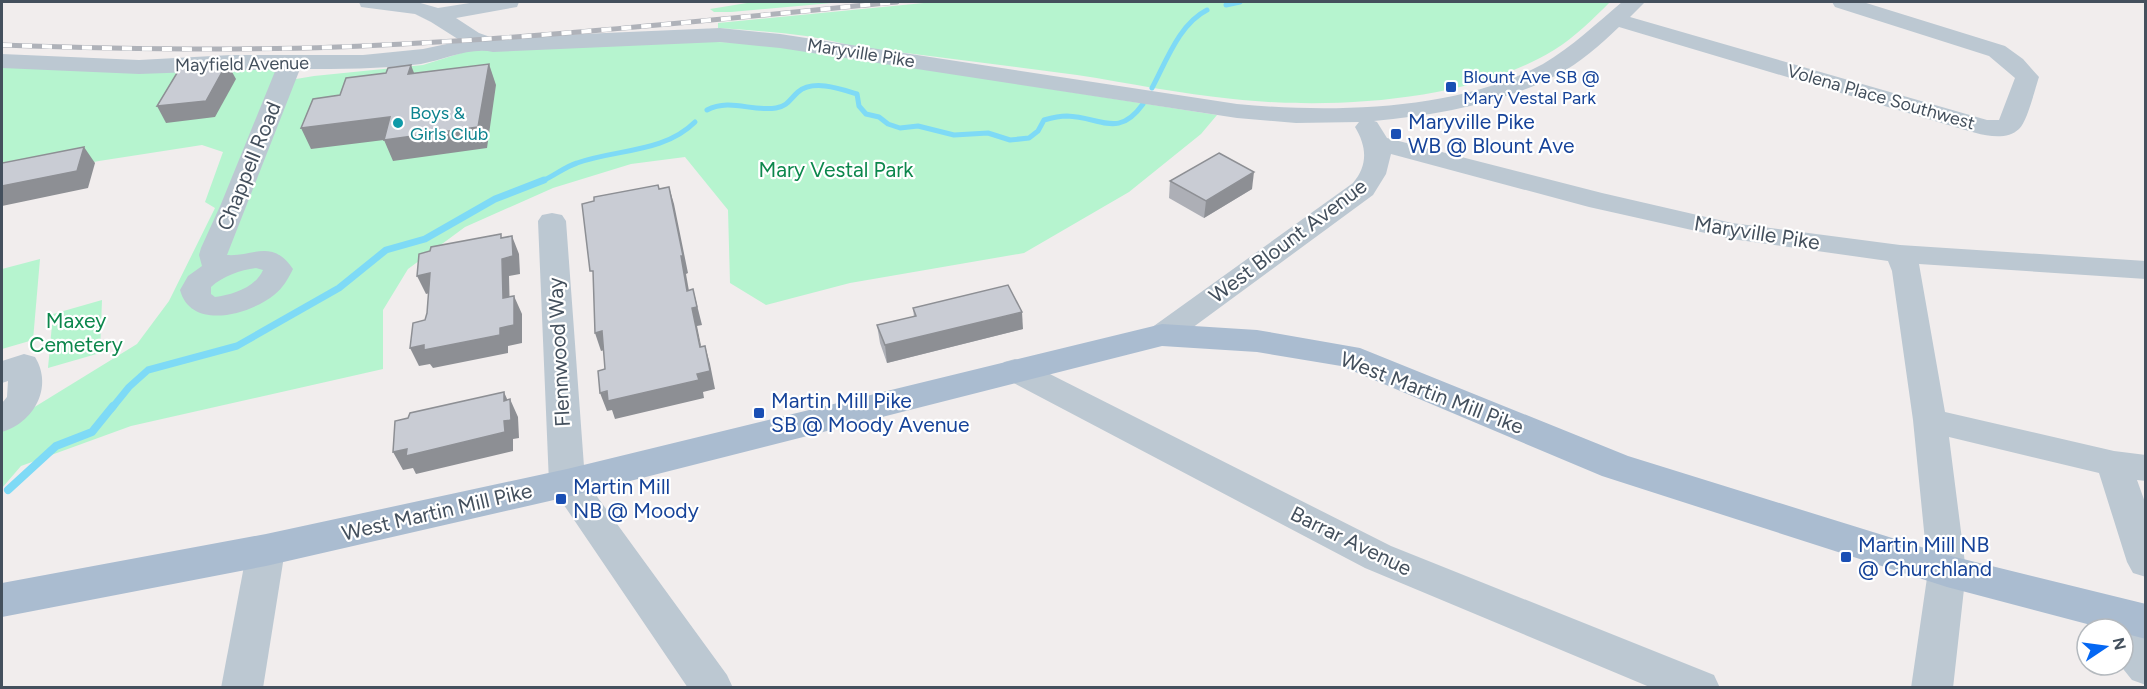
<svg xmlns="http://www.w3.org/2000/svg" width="2147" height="689" viewBox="0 0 2147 689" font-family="Figtree,sans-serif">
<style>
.green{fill:#b6f4cf}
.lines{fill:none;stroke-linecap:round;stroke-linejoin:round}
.stream-far2{stroke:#7edaf6;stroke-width:5}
.stream-far1{stroke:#7edaf6;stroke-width:7}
.stream{stroke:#7edaf6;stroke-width:8}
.minor{fill:#bcc8d2;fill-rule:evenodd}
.major{fill:#aabcd0;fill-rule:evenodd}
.rail-casing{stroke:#afb2b9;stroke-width:5}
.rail{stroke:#fff;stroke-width:4;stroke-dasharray:10;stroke-linecap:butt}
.wall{fill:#adafb6}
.shaded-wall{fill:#8d8f94}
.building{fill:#c9ccd4;stroke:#8d8f94;stroke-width:1.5}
.transit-dot{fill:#1a4fb4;stroke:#fff;stroke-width:2}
.culture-dot{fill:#0f9aa8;stroke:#fff;stroke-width:2}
.labels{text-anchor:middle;stroke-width:4.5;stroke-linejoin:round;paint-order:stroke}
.far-street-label{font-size:18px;fill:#44505d;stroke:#fff}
.far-transit-label{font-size:18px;fill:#164399;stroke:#fff;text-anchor:start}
.far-culture-label{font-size:18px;fill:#0d838f;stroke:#fff;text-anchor:start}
.transit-label{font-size:21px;fill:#164399;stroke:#fff;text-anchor:start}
.street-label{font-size:21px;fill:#44505d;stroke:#fff}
.park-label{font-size:21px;fill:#0c874c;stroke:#fff}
</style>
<rect width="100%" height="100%" fill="#f1eded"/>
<g class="green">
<polygon points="753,2 843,2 731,12 714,12 710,9"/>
<path d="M 934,2 L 1610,2 C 1593,19 1575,37 1554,50 C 1470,102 1330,110 1233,99 C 1181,94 1129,83 1077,75 C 1005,65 933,57 861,47 C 843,44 825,39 806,36 C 777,32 748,30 718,28 L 718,23 Z"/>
<polygon points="674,41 758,43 1217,115 1201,134 1129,192 1024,253 850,283 766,305 730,283 728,210 685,157 631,164 553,188 465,227 408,269 383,310 383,369 131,426 21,466 2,488 2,427 137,344 169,301 215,208 205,202 223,152 202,145 99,161 2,180 2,66 46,68 278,66 272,83 314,76 423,65 474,49"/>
<polygon points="40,259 33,340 2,349 2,269"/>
<polygon points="102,300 100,353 48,368 53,314"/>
</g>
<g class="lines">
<g class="stream-far2">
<polyline points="1226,5 1240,2"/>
<path d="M 1152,88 C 1166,62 1179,24 1207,10"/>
<path d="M 707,110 C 730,98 752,112 776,108 C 788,106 790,99 798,92 C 813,79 841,89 857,94 L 859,106 L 866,114 L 879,117 L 888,124 L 900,128 L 918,126 L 954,135 L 988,133 L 1010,140 L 1029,138 L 1038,131 L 1044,120 C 1051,118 1059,116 1067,116 C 1101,117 1118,139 1143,104"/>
<path d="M 540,182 C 553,177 564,167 577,163 C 616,149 664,153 695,122"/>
</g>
<polyline class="stream-far1" points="112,408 129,387 148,370 237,346 339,288 386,250 425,239 495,199 544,180"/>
<polyline class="stream" points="8,490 56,446 92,432 113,406"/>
<g class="minor">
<path d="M 359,2 L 417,2 L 438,8 L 476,2 L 519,2 L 517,7 L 456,18 L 479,33 L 493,38 L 720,28 L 780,34 L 1237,104 C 1332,113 1457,111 1543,64 C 1572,47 1597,23 1622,2 L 1645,2 L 1630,17 L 1987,120 L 1999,120 L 2015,78 L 1989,56 L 1835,7 L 1832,2 L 1863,2 L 2005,46 L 2023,59 L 2039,77 C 2035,89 2027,122 2019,129 C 2003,144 1973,132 1955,127 L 1619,27 C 1600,45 1580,63 1557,75 C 1501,104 1436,115 1374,121 L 1377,122 L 1387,138 L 1602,193 L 1732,223 L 1900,245 L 2146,261 L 2146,279 L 1919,264 L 1945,412 L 2114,451 L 2146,455 L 2146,481 L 2137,480 L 2146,505 L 2146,577 L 2133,573 L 2127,562 L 2099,473 L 1949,437 L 1966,571 L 1953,688 L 1911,688 L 1928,571 L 1913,420 L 1892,271 L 1888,261 L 1732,239 L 1589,207 L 1391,154 L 1386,174 L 1373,195 L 1173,342 L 1162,345 L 1151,342 L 1146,335 L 1151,328 L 1353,183 C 1368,165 1367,147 1355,127 L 1359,122 L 1296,123 L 1237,118 L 780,48 L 720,42 L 493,52 C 470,47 444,60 421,64 C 380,69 340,69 300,69 L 227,255 C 252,257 272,238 293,269 C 288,279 283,288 274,295 C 249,315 191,331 180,290 L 188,276 L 202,266 L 199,255 L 201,248 L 221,204 L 276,69 L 139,74 L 2,68 L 2,54 L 139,60 L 231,55 L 363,55 L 423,49 L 461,41 L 431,22 L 415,14 L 361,7 ZM 256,268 L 263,270 C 255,288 232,295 215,297 L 211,294 L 211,287 C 223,276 240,270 256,268 Z"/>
<polygon points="552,213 562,215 566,221 585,480 727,675 733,688 688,688 549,483 538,221 542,215"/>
<path d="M 24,354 L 35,357 C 54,388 33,423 2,432 L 2,403 L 7,397 L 8,381 L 2,383 L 2,361 Z"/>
<polygon points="1015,359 1026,362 1391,546 1714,675 1720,688 1652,688 1365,568 1004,378 999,370 1004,362"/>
<polygon points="266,535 279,539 285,550 263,688 221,688 247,550 253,539"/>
<polygon points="2123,622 2137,627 2146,637 2146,685 2132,680 2120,665 2123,665 2123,629 2108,629"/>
</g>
<polygon class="major" points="1162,324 1257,330 1360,348 1628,456 1947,555 2146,604 2146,639 2123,633 2123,629 2106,629 1947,587 1602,476 1341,366 1257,352 1162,346 567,497 266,566 2,617 2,583 266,534 567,469"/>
<defs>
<path id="rail" d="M 2,45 C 114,49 225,51 337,47 C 524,40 711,20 897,2"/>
</defs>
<use href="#rail" class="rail-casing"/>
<use href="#rail" class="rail"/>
</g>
<g class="wall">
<polygon points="1170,181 1252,189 1204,218 1169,198"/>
<polygon points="913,308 1023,329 887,363 880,343 877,325 914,317"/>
</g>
<g class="shaded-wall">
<polygon points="227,63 236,79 215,117 166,123 157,106"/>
<polygon points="489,64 496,85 487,148 393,161 384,140 311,149 301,128"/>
<polygon points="411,65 419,86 408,74"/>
<polygon points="84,147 95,163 88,188 2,206 2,186"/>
<polygon points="1254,172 1252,189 1204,218 1206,201"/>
<polygon points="669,187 674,204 688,273 686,274 692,308 693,289 702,325 697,326 705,365 687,291"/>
<polygon points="512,236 519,254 520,274 509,276 510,316 503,298 502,259"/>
<polygon points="430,273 438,291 426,294 417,276"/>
<polygon points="514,296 522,314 522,343 508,346 508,353 433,368 430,364 419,366 410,348 500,328"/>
<polygon points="1022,312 1023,329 887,363 885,345"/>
<polygon points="602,331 608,349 601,351 595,333"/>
<polygon points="705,346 710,364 715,389 703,392 704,398 615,419 612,410 607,411 600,393 697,374"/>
<polygon points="504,392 511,408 510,399 518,417 519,438 513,439 513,451 416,474 413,468 403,470 393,452 504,401"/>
</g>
<g class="building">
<polygon points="227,63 206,101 157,106 180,68"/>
<polygon points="489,64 478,127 384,140 390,117 301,128 313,99 340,95 346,78 386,73 388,68 411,65 408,74"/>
<polygon points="84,147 77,171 2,186 2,163"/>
<polygon points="1219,153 1254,172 1206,201 1170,181"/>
<polygon points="658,185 659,189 669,187 683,256 681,256 687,291 693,289 697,307 692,308 700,347 705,346 710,371 697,374 699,380 608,401 607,391 600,393 598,371 605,369 602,331 595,333 593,271 590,271 582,204 594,201 594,197"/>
<polygon points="501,234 501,238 512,236 513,256 502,259 503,298 514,296 514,325 500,328 500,335 424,350 424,345 410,348 413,323 425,320 427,313 430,273 417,276 419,254 430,251 431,247"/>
<polygon points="1008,285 1022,312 885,345 877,325 916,316 913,308"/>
<polygon points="504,392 504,401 510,399 511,420 504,421 505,432 406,456 407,449 393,452 395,421 408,418 410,413"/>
</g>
<g class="transit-dot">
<rect x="1445" y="81" width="12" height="12" rx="3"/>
<rect x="1390" y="128" width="12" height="12" rx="3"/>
<rect x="753" y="407" width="12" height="12" rx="3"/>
<rect x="555" y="493" width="12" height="12" rx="3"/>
<rect x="1840" y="551" width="12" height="12" rx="3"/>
</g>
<circle class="culture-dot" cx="398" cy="123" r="6"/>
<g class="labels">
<g class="far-street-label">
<text transform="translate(861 53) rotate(9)" y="6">Maryville Pike</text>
<text transform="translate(242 64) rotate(-1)" y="6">Mayfield Avenue</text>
<text transform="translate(1881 97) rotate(16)" y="6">Volena Place Southwest</text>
</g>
<g class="far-transit-label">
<text x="1463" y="83">Blount Ave SB @<tspan x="1463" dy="21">Mary Vestal Park</tspan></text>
</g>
<g class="far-culture-label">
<text x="410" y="119">Boys &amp;<tspan x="410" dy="21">Girls Club</tspan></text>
</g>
<g class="transit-label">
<text x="1408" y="129">Maryville Pike<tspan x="1408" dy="24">WB @ Blount Ave</tspan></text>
<text x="771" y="408">Martin Mill Pike<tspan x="771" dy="24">SB @ Moody Avenue</tspan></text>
<text x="573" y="494">Martin Mill<tspan x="573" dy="24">NB @ Moody</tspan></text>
<text x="1858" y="552">Martin Mill NB<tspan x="1858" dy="24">@ Churchland</tspan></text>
</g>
<g class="street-label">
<text transform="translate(249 166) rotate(-68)" y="7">Chappell Road</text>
<text transform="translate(1757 233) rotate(9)" y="7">Maryville Pike</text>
<text transform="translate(1288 241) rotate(-37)" y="7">West Blount Avenue</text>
<text transform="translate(559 352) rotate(-93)" y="7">Flennwood Way</text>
<text transform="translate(1432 393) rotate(21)" y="7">West Martin Mill Pike</text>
<text transform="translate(437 512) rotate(-13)" y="7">West Martin Mill Pike</text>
<text transform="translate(1351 541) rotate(26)" y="7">Barrar Avenue</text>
</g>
<g class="park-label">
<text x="836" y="177">Mary Vestal Park</text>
<text x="76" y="328">Maxey<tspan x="76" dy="24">Cemetery</tspan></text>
</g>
</g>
<rect width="2147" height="689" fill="none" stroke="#44505d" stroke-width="6"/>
<g transform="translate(2105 647) rotate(77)"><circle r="28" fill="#ffffff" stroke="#b4b9be" stroke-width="1.5"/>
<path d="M0-4.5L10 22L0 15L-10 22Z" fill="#0467f3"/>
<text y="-9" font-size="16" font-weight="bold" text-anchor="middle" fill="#44505d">N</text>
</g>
</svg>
